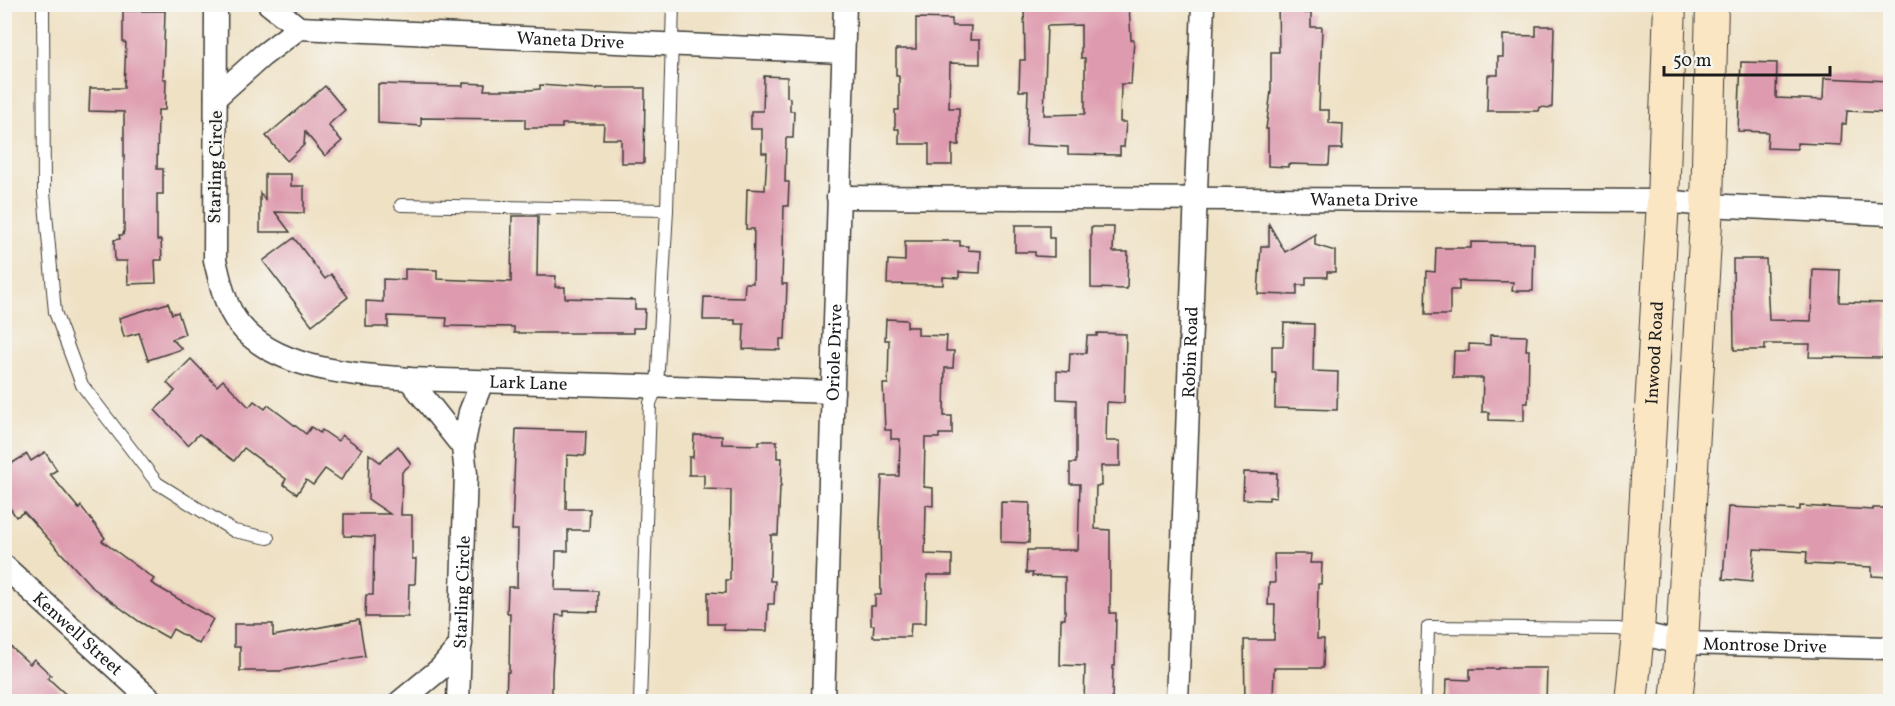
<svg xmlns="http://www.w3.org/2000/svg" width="1895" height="706" viewBox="0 0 1895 706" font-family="Vollkorn,serif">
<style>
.building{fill:#de9baf;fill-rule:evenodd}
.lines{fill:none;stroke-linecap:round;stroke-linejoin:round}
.lane-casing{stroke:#3c3a35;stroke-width:14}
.street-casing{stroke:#3c3a35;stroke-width:25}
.secondary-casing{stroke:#3c3a35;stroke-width:34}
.lane{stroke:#fff;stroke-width:12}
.street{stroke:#fff;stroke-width:22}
.secondary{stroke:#fbe6c4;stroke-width:32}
.labels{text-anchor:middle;stroke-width:4.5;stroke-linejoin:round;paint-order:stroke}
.street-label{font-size:18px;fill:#1c1c1c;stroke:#f6f6f2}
</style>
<rect width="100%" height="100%" fill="#f6f6f2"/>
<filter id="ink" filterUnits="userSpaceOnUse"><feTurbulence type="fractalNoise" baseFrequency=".0167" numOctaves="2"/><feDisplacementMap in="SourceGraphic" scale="12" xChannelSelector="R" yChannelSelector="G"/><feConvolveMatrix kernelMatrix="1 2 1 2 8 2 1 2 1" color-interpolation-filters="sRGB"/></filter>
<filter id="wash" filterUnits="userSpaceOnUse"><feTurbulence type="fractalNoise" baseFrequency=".008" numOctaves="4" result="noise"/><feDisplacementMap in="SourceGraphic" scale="24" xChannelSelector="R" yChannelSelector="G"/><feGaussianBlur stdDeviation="1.35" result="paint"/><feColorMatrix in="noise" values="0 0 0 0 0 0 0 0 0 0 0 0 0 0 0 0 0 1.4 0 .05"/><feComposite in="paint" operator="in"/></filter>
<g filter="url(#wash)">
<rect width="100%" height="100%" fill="#efe1c4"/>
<g id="blocks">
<g class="building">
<path d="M 1024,4 L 1129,4 L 1131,40 L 1134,40 L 1131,84 L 1121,84 L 1120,122 L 1126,122 L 1124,147 L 1120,147 L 1120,155 L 1068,154 L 1068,147 L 1026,145 L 1028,91 L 1019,91 L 1020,60 L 1025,60 ZM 1081,25 L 1081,58 L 1085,58 L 1085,114 L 1044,115 L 1047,26 Z"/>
<polygon points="1278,4 1304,4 1304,13 1311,13 1311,27 1322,27 1319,110 1329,110 1329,123 1343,124 1342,149 1330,149 1329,165 1288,164 1288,167 1268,166 1268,129 1266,129 1271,91 1271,52 1279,52"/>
<polygon points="123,11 165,11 163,79 166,79 165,110 158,110 157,169 163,169 163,194 157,194 157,240 161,240 162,260 155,260 156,283 128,284 127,261 115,261 114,240 120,239 119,235 123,235 124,231 124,112 89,111 90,88 124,88 126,43 123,42"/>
<polygon points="916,18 952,19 952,26 971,26 970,40 980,40 980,64 950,63 949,108 959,108 959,145 952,145 952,165 929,165 929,144 899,144 899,129 895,129 895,110 899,110 899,76 896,76 896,49 916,49"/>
<polygon points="1536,26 1554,26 1552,108 1540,107 1539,111 1487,111 1488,75 1498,75 1498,57 1503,57 1503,35 1536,36"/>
<polygon points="1741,62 1777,63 1776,98 1823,100 1824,78 1890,81 1890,113 1847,111 1846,124 1842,124 1841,145 1797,143 1797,149 1767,148 1768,132 1738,131"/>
<polygon points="764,76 787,77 787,97 790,98 790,111 794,111 793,138 786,138 785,182 789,182 788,206 784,206 782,284 787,284 785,339 780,339 780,350 743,349 744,324 735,324 735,320 703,320 704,297 744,298 745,283 753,283 754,229 746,229 747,189 765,190 767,153 762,153 762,129 751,129 751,111 763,111"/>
<polygon points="463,83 485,84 484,90 529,90 540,89 540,85 597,89 597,88 645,88 644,163 621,163 621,139 603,139 604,124 562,124 562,128 525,128 525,119 421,118 421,126 378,123 378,84 463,86"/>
<polygon points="325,86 345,110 328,125 342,141 325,156 305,132 304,145 287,161 266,136"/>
<polygon points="265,174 291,174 291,186 304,186 304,213 275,212 290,232 260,232 260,193 265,200"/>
<polygon points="512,216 538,216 537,276 556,276 555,287 565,287 565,298 635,300 635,309 645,309 644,328 633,328 633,333 514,333 514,327 446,326 447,318 388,316 388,327 366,327 366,301 383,302 383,279 405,280 405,269 437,270 437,279 511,282"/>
<polygon points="1269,224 1285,252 1315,234 1315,245 1335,251 1335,272 1327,272 1327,277 1306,277 1306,285 1297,285 1297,295 1258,294 1261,246 1269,246"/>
<polygon points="1015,225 1049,225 1049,238 1054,238 1054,257 1035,256 1035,252 1015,252"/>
<polygon points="1091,227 1114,227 1113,252 1128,252 1127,289 1091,288"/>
<polygon points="294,238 325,279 331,274 348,297 312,325 263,261"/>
<polygon points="905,241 960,241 960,246 968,246 968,250 981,251 980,273 959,272 959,278 943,277 943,285 887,284 888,260 905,261"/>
<polygon points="1471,242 1534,243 1533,291 1512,291 1513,282 1459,281 1459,290 1450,290 1450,315 1425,315 1426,271 1435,272 1436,248 1471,248"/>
<polygon points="1733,259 1766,259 1769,320 1811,321 1813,269 1840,270 1839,302 1887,303 1883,358 1809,357 1810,344 1765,344 1765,350 1734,350"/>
<polygon points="168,303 172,314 178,312 185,334 172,339 182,349 148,360 139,333 124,337 119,318"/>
<polygon points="886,319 907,320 907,327 918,327 918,335 947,336 946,351 954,351 953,368 945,368 944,416 952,416 952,434 939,434 939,438 925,438 924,487 933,488 933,506 926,505 925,554 952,555 952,575 927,575 926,623 911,623 910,637 873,637 874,625 871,625 871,606 875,606 875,595 881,595 880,523 882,476 899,476 900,439 891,439 891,430 885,430 883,384 888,384 889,340 885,340"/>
<polygon points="1284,323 1314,324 1313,371 1338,372 1337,410 1275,408 1276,373 1272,373 1272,346 1283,346"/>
<polygon points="1097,333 1126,334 1124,403 1107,402 1106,441 1120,441 1120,466 1101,466 1101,486 1096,486 1095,529 1110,530 1110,613 1116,613 1115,666 1113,666 1112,702 1084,702 1085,666 1060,665 1061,619 1065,619 1065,577 1032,576 1033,573 1026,573 1027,550 1078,550 1080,484 1070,484 1070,463 1076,463 1076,400 1057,399 1057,371 1069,372 1070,353 1086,353 1087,336 1097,336"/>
<polygon points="1490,335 1527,336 1526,350 1529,350 1528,403 1524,403 1524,421 1489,420 1489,412 1482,412 1483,378 1453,378 1454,351 1469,351 1469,344 1490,345"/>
<polygon points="191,359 217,386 223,380 249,407 254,401 265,409 268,405 306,434 311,427 320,433 322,430 338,441 342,435 362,449 341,480 325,469 313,485 306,480 297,494 283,484 286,479 244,448 234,461 199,434 188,445 155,410 175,391 167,383"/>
<polygon points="516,429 586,431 585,456 567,455 566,509 590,509 589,530 568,530 568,551 556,551 555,590 598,591 598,612 564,611 564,616 556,615 552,673 552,702 506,700 507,672 509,672 510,613 507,613 508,587 517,587 518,530 512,530"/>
<polygon points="694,435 722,436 722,444 759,445 759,441 777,441 777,458 782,458 781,486 780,486 778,535 771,535 770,581 775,581 774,604 768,604 767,631 724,630 724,624 708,624 708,592 726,593 726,580 730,580 731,490 704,489 704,475 689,475 689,457 693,457"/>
<polygon points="398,446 411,464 402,472 401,515 412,515 412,559 416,559 415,584 409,584 408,617 365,617 366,595 373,595 374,537 344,536 344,514 390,514 368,499 369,454 380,462"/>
<polygon points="45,452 57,470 50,474 79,509 81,506 105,538 102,541 154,579 151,583 213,619 199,644 173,629 168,638 140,622 93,588 24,512 16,517 4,499 4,468 27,454 31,461"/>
<polygon points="1244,472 1277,473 1276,498 1269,497 1269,500 1243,499"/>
<polygon points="1001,502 1030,503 1029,543 1001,542"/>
<polygon points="1800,506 1873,510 1873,508 1890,508 1890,577 1872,576 1872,567 1806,564 1807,552 1754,549 1752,582 1723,579 1728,507 1800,510"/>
<polygon points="1274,554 1311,554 1310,563 1322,563 1321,584 1318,584 1317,639 1324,639 1323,668 1274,668 1273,700 1245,700 1244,640 1274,640 1275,605 1268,605 1269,583 1275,583"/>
<polygon points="359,620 365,656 280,671 240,671 240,647 234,647 234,624 273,624 273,636"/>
<polygon points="4,641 30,664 34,659 51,675 48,678 74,702 4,702"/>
<polygon points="1498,668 1547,668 1546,702 1446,702 1447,679 1470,680 1470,669 1498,669"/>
</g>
</g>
</g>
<g filter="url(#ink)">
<use href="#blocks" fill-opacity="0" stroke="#3c3a35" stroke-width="1.5"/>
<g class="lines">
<defs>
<g id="lane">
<polyline points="43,4 44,192 55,312 82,385 157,483 234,531 268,538"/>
<polyline points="401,205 667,210"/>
<polyline points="640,702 650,403 657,387 667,210 673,4"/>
<polyline points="1426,702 1428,627 1618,629 1637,632"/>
</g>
<g id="street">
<path id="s1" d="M 216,4 L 215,260 C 220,281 225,307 239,324 C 276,371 355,374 409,379 L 833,392"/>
<path id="s2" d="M 269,4 L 299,28 L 843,52"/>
<polyline points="216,97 262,56 299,28"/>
<path id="s3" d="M 838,197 L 1663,201 L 1707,205 L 1890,214"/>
<polyline points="409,379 463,447"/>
<path id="s4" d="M 4,566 L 153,702"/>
<path id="s5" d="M 1638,633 L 1682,643 L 1890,648"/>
<polyline points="400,702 440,669 461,644"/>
<path id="s6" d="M 458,702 L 466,474 L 463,447 L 470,412 L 482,382"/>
<path id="s7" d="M 823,702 L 845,4"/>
<path id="s8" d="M 1177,702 L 1203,4"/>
</g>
<g id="secondary">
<path id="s9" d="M 1631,702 L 1638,633 L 1663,201 L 1670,4"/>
<polyline points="1676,702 1682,643 1707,205 1712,4"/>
</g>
</defs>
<use href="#lane" class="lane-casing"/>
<use href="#street" class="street-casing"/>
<use href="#secondary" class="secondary-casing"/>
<use href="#lane" class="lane"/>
<use href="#street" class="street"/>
<use href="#secondary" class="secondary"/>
</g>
</g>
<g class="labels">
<g class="street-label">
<text dy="6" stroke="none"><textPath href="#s2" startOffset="310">Waneta Drive</textPath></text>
<text transform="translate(215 167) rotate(-89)" y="6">Starling Circle</text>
<text dy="6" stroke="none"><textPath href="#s3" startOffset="526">Waneta Drive</textPath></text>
<text dy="6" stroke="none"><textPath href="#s7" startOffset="350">Oriole Drive</textPath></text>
<text dy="6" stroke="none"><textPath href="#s8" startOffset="350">Robin Road</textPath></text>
<text dy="6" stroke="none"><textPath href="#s9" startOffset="350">Inwood Road</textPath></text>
<text dy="6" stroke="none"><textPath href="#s1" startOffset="628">Lark Lane</textPath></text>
<text dy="6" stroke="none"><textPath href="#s6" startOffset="110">Starling Circle</textPath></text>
<text dy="6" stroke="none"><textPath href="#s4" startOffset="100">Kenwell Street</textPath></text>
<text dy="6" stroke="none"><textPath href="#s5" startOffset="128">Montrose Drive</textPath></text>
</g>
</g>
<rect width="1895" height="706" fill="none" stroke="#f6f6f2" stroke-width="24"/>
<path d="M1664 66v9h166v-9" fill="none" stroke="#1c1c1c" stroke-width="3"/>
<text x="1673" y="66" font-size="18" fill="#1c1c1c" stroke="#f6f6f2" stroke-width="4.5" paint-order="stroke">50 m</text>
</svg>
